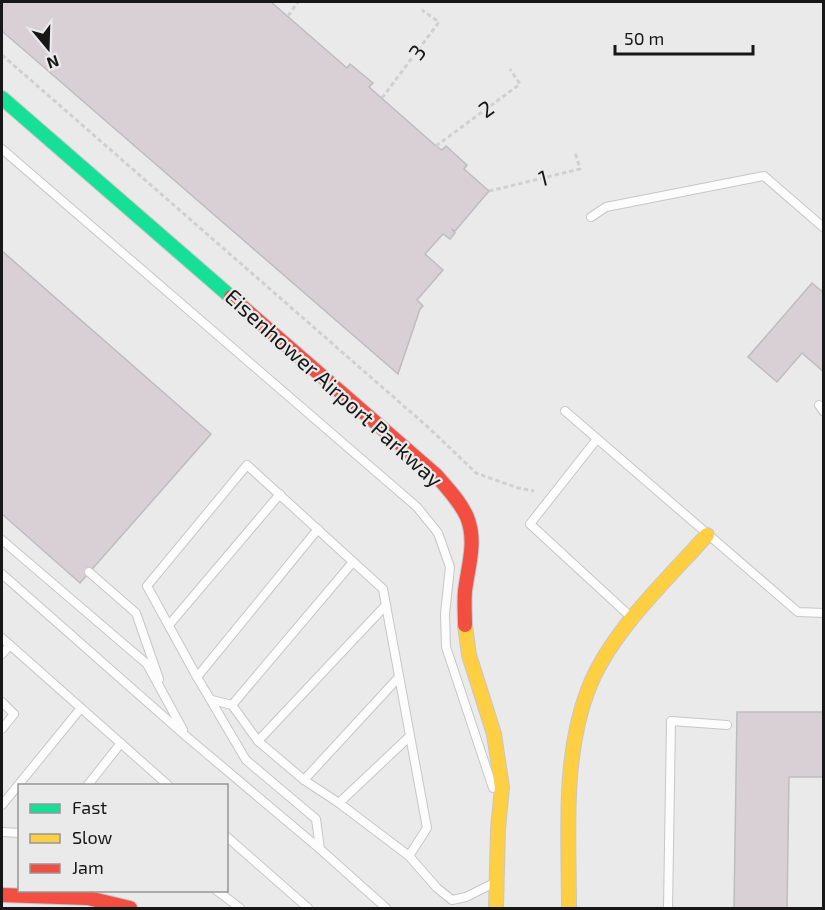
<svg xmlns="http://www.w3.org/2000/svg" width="825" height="910" viewBox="0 0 825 910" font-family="'Exo 2',sans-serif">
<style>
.building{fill:#d9d0d5;stroke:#bdbdbd;stroke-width:1.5}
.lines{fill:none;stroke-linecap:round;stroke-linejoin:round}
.lane-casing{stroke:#c7c7c8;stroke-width:10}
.fast-casing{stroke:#c7c7c8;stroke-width:16}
.slow-casing{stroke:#c7c7c8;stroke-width:16}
.jam-casing{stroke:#c7c7c8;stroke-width:16}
.path{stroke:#d0d0d1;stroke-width:3;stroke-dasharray:4.5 3;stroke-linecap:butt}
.lane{stroke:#fcfcfc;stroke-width:8}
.fast{stroke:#16e098;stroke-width:14}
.slow{stroke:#ffcf43;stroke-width:14}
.jam{stroke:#f24e42;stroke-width:14}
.labels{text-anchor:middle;stroke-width:4.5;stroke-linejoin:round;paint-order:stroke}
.street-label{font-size:22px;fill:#171718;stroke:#eaeaeb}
</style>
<rect width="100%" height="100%" fill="#eaeaeb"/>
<g class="building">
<polygon points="2,2 271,2 347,68 350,64 373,83 369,87 436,146 442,150 446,146 467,165 464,169 489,191 455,231 452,229 455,233 450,239 443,234 425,254 443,270 417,300 423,306 420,309 398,374 2,31"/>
<polygon points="2,251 211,434 80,583 2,514"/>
<polygon points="812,283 824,293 824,372 802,353 777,382 748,357"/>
<polygon points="737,712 824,712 824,777 789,777 787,908 734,908"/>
</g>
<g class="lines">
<defs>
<g id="lane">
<polyline points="2,149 417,507 438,533 450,567 445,614 446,647 493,788"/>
<polyline points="591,217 606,207 764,176 824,228"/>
<polyline points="819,405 824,412"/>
<polyline points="565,411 798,612 824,613"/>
<polyline points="597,439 530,524 632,618"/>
<polyline points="2,540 147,664 183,730"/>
<polyline points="89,572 136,613 159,679"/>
<polyline points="2,574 187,737 320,849 386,908"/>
<polyline points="169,625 280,494"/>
<polyline points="2,638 169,786"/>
<polyline points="2,654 10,645"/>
<polyline points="197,677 318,529"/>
<polyline points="212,700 232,705 258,741 304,780 339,803 409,856 427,828 383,589 247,465 147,586 197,677 246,760 316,819 320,849"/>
<polyline points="2,702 14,714 2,729"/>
<polyline points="232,705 353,562"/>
<polyline points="258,741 386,605"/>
<polyline points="304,780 399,677"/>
<polyline points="87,786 121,743"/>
<polyline points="339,803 410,736"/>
<polyline points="2,805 81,708"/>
<polyline points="2,832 20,833"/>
<polyline points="226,836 308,908"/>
<polyline points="409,856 437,888 452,900 466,897 494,883"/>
<polyline points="216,890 240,908"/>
<polyline points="668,908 671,721 727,725"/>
</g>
<polyline id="fast" points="2,98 231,297"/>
<g id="slow">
<polyline points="465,625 469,655 494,734 502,787 498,829 496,908"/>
<path d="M 569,908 C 569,837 562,758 588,690 C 610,632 666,581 707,535"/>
</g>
<g id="jam">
<path d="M 231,297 L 436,475 C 447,488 460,501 467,517 C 477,542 468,566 465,591 C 464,602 465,614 465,625"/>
<polyline points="2,895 88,898 130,908"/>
</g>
</defs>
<use href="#lane" class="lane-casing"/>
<use href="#fast" class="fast-casing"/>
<use href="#slow" class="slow-casing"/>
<use href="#jam" class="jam-casing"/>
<g class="path">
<polyline points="288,16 298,2"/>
<polyline points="2,55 429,428 476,473 518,488 534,491"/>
<polyline points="382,98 439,22 422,10"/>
<polyline points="436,146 520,84 510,69"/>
<polyline points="489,191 580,169 575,152"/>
</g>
<use href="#lane" class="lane"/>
<use href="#fast" class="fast"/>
<use href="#slow" class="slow"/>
<use href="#jam" class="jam"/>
</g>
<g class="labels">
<g class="street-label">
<text transform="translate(417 52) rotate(-54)" y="8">3</text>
<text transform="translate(486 109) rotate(-36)" y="8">2</text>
<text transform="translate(543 178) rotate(-14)" y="8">1</text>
<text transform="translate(334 388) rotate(42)" y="8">Eisenhower Airport Parkway</text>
</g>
</g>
<rect width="825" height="910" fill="none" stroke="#171718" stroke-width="6"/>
<rect x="18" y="784" width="210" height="108" fill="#eaeaeb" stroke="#969697" stroke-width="1.5"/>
<rect x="30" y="804" width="30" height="9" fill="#16e098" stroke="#969697" stroke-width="1.5"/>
<text x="72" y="814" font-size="18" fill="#171718">Fast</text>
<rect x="30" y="834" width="30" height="9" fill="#ffcf43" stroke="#969697" stroke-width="1.5"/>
<text x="72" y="844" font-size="18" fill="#171718">Slow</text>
<rect x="30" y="864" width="30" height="9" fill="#f24e42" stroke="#969697" stroke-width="1.5"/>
<text x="72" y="874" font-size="18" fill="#171718">Jam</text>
<g transform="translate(48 48) rotate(161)" stroke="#eaeaeb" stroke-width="4.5" paint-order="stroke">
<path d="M0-4.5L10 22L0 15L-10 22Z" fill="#171718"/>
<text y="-9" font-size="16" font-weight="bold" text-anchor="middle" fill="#171718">N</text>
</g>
<path d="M615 45v9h138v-9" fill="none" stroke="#171718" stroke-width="3"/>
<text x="624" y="45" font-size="18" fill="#171718" stroke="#eaeaeb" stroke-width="4.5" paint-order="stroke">50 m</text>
</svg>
